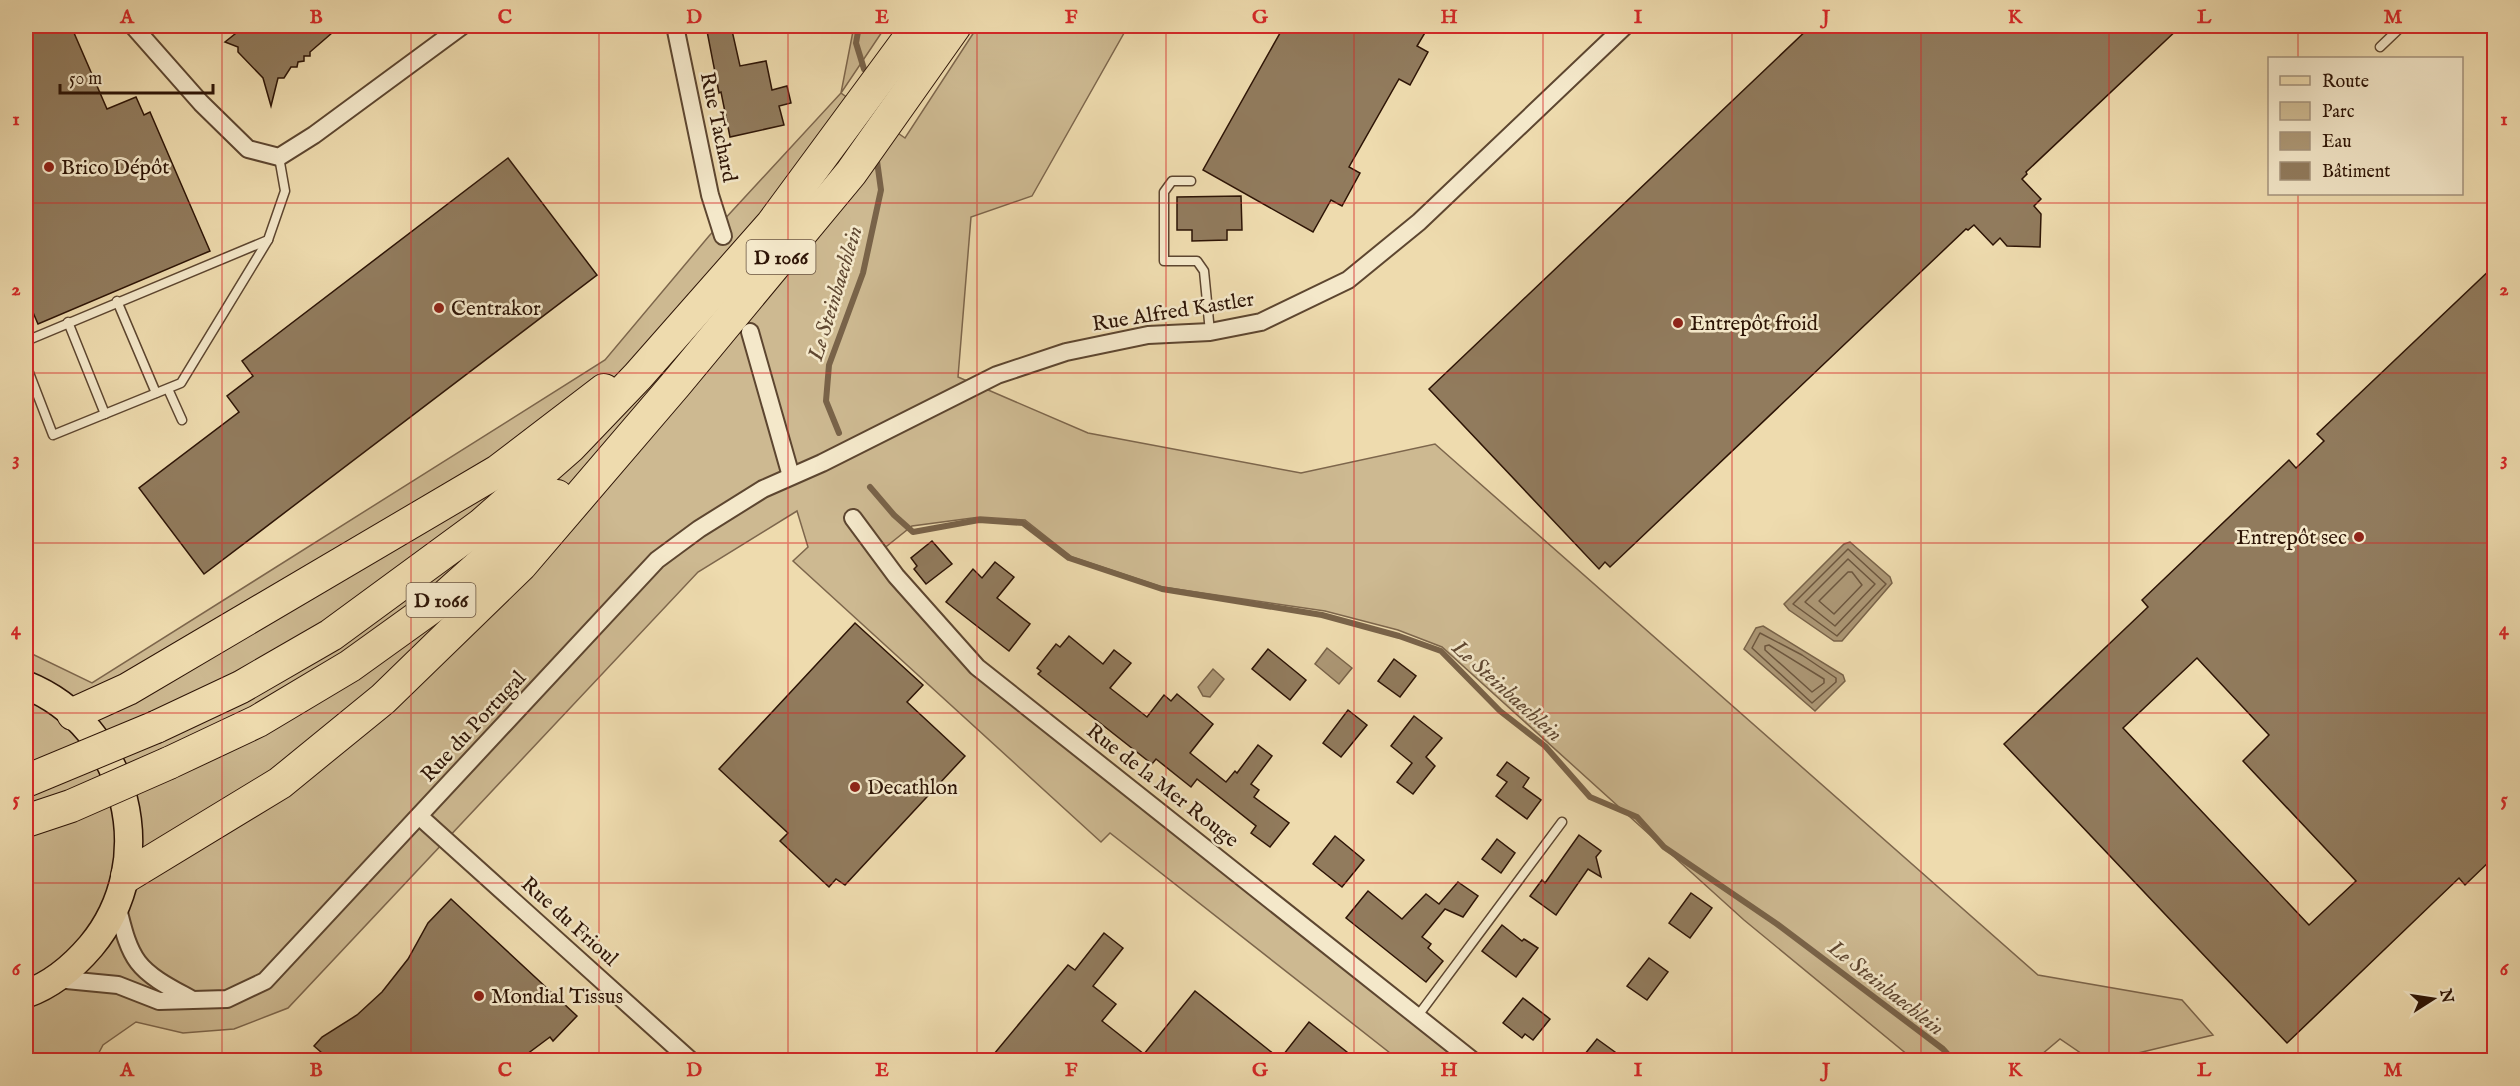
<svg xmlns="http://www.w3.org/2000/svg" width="2520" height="1086" viewBox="0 0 2520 1086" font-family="'IM FELL English',serif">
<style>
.green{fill:#cdb991;stroke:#7d664c;stroke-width:1.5}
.water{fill:#ac9775;stroke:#796349;stroke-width:1.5}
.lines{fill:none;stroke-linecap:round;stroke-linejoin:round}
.shore{stroke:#6c563e;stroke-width:1.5}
.stream{stroke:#796349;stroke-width:6}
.building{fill:#917b5d;stroke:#2d1406;stroke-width:1.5;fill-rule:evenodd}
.lane-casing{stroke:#5d4630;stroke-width:11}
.street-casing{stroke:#5d4630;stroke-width:20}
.primary-casing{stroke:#2d1406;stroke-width:30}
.highway-casing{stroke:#2d1406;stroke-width:34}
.lane{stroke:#f4e8ca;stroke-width:8}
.street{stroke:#f4e8ca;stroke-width:16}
.primary{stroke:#eedbae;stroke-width:27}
.highway{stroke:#eedbae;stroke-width:32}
.highway-bridge-casing{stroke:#2d1406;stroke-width:34;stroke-linecap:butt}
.highway-bridge{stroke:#eedbae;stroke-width:32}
.grid{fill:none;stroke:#d62828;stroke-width:1.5;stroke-opacity:0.55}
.poi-dot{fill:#8f2418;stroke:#f4e8ca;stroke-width:2}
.labels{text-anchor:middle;stroke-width:5;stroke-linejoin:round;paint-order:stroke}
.shield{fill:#f4e8ca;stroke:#695441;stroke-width:1.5}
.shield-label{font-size:20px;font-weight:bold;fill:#2d1406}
.street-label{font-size:21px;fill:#2d1406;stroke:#f4e8ca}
.poi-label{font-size:21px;fill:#2d1406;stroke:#f4e8ca;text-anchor:start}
.water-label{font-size:22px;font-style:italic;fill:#604832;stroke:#f4e8ca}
.neatline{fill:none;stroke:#d62828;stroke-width:2}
.grid-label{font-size:20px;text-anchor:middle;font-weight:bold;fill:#d62828}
</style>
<rect width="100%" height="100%" fill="#eedbae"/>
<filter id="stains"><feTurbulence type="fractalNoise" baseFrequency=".00333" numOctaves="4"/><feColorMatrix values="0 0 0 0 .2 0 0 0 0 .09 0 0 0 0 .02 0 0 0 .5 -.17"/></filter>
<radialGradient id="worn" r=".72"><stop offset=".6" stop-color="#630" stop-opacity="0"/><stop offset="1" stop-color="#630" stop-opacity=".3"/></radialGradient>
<polygon class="green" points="854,26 886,26 841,93 905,138 978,26 1128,26 1032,196 971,217 958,377 1088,433 1301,473 1435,444 2038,975 2182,1000 2213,1035 2109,1060 2091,1060 2060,1039 2035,1060 1914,1060 1744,920 1442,647 1398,630 1325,611 1162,587 1072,557 1025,520 980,517 912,526 872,558 973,674 1458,1060 1399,1060 1110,833 1101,842 793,561 808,547 797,511 698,572 288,1008 234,1029 183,1033 136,1022 103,1045 95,1060 26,1060 26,651 92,683 605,360 709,236 841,93"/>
<g class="water">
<polygon points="1850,542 1890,577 1892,583 1842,641 1834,641 1789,610 1784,604 1844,544"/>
<polygon points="1763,626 1843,675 1845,681 1815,711 1744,649 1756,628"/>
<polygon points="1327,648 1352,668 1339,684 1315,664"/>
<polygon points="1213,669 1224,679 1210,697 1203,696 1198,687"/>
</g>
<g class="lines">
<g class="shore">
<polygon points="1848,549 1886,584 1837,636 1793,604"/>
<polygon points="1848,559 1875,584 1835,626 1805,602"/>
<polygon points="1848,572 1852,572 1862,585 1834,614 1819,601"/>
<polygon points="1760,633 1802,655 1836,678 1836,682 1812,703 1752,648"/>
<polygon points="1769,645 1824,679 1824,683 1812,692 1765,650 1765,646"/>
</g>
<g class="stream">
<polyline points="859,26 856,43 864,69"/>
<polyline points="839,433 826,401 829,365 863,273 881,190 877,161"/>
<polyline points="870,487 894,515 913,532 979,520 1023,523 1069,558 1162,589 1322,615 1399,636 1441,651 1500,711 1545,746 1590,797 1637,817 1664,847 1777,924 1943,1049 1953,1060"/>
</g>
</g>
<g class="building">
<polygon points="26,26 71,26 107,109 136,97 144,115 150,112 210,251 38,324 26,296"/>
<polygon points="245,26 340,26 310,52 310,56 304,56 304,61 298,62 297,67 291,67 284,78 278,78 271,106 263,78 238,52 238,47 225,42"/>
<polygon points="706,26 731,26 740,66 766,61 772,90 787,86 791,103 779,106 784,125 730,137 721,92 719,93"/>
<polygon points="1284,26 1429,26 1417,46 1428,52 1410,85 1399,79 1349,167 1360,173 1342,206 1331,200 1313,232 1203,170"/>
<polygon points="1811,26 2181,26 2026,172 2027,174 2022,179 2041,199 2034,206 2041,214 2040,247 2007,246 2000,238 1993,245 1974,225 1968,230 1966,229 1610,567 1605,562 1599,569 1429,389"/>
<polygon points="508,158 597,275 204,574 139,488 239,412 227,396 253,376 242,361"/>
<polygon points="1241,196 1242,230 1227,230 1227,240 1192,241 1192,230 1177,230 1177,197"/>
<path d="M 2494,266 L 2494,857 L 2465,885 L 2459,878 L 2287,1043 L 2004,744 L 2148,607 L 2142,600 L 2289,460 L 2296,468 L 2324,441 L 2317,434 ZM 2197,658 L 2269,735 L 2243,761 L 2356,881 L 2309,925 L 2123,728 Z"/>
<polygon points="932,541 952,564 926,584 914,569 917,566 911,558"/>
<polygon points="995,562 1014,577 997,598 1030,624 1009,651 946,602 973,569 982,578"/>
<polygon points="855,623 923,685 907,702 965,756 845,885 836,879 829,887 780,841 788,833 719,769"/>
<polygon points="1069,636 1103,664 1114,650 1131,663 1110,688 1147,717 1164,695 1171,701 1177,694 1213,724 1190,753 1226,782 1235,771 1237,773 1258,745 1272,756 1251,784 1259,790 1254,797 1289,823 1270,847 1251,833 1256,826 1197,779 1191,787 1156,759 1152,764 1038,674 1041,671 1037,668 1056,644 1060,647"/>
<polygon points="1268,649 1306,680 1290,700 1252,669"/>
<polygon points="1394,659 1416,676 1400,697 1378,681"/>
<polygon points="1348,710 1367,725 1341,757 1323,743"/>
<polygon points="1414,716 1442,738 1426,757 1435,766 1413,794 1397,782 1412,763 1391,746"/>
<polygon points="1507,762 1529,778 1523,787 1541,800 1527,819 1496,796 1507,782 1497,775"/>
<polygon points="1579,835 1601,851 1596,857 1601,877 1588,869 1556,915 1530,896 1542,880 1545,883"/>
<polygon points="1335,836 1364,860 1342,887 1313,864"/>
<polygon points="1497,839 1515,853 1501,873 1482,859"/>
<polygon points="1458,882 1478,896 1463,917 1445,909 1422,937 1431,944 1428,948 1443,961 1426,982 1346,918 1368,891 1402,919 1426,894 1439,904"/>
<polygon points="1691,893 1712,908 1690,938 1669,923"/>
<polygon points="451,899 577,1016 553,1041 550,1037 519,1060 330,1060 314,1046 322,1037 357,1015 382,992 408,959 428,923"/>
<polygon points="1502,925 1522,941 1524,939 1538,948 1516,977 1482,951"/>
<polygon points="1104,933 1123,948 1093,986 1116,1004 1102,1021 1144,1054 1195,991 1280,1059 1309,1022 1357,1060 989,1060 1068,965 1075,970"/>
<polygon points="1649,958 1668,972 1647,1000 1627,986"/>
<polygon points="1523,998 1550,1019 1533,1040 1525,1034 1522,1038 1503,1023"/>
<polygon points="1597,1039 1626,1060 1580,1060"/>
</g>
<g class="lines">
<defs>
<g id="lane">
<polyline points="2380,47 2402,26"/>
<polyline points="1191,181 1172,181 1164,192 1164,261 1197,261 1204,271 1210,332"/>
<polyline points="117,301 156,393"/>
<polyline points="68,322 105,414"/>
<polyline points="26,341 268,240 285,191 279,157"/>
<polyline points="26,365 53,435 181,383 268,240"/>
<polyline points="168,389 182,420"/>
<polyline points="1417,1017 1562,822"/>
</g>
<g id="street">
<polyline points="133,26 201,103 248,149 279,157 314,135 462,26"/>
<polyline points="675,26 710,195 723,236"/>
<polyline points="750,332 791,476"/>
<polyline points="853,518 896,576 977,667 1472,1060"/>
<polyline points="419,816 690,1060"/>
<path d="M 117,905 C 122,923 126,946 138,962 C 150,978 173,989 191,999"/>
<polyline points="56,979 118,985 159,1001 227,999 265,981 657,560 699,529 763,489 822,463 997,375 1066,352 1148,335 1210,332 1261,322 1348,280 1419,222 1625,26"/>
</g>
<path id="primary" d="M 26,685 C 128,726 162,861 91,946 C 74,966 51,985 26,994"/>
<g id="highway">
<polyline points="73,714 128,689 498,471 604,390"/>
<polyline points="156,727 241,687 331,635 481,525 570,447 638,376 772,224 918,26"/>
<polyline points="169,763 258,721 350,666 439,602 557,496"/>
<polyline points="127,876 280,783 383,699 521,565 676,384 851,173 955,26"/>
</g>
</defs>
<use href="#lane" class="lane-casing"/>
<use href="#street" class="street-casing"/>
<use href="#primary" class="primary-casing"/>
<use href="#highway" class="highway-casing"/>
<use href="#lane" class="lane"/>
<use href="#street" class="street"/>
<use href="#primary" class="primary"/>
<use href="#highway" class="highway"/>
<defs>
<g id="highway-bridge">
<polyline points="26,781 156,727"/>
<polyline points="26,821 71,806 169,763"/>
</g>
</defs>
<use href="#highway-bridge" class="highway-bridge-casing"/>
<use href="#highway-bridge" class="highway-bridge"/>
</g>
<path class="grid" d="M 222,26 L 222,1060M 411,26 L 411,1060M 599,26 L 599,1060M 788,26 L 788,1060M 977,26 L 977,1060M 1166,26 L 1166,1060M 1354,26 L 1354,1060M 1543,26 L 1543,1060M 1732,26 L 1732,1060M 1921,26 L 1921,1060M 2109,26 L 2109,1060M 2298,26 L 2298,58M 2298,194 L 2298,1060M 26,203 L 2494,203M 26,373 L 2494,373M 26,543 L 2494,543M 26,713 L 2494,713M 26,883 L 2494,883"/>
<g class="poi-dot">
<circle cx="49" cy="167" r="6"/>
<circle cx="439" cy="308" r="6"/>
<circle cx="1678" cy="323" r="6"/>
<circle cx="2359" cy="537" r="6"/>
<circle cx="855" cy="787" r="6"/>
<circle cx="479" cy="996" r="6"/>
</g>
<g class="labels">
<g class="shield">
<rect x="746.5" y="240" width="69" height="34" rx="4.5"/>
<rect x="406.5" y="583" width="69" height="34" rx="4.5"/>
</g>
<g class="shield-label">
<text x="781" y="264">D 1066</text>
<text x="441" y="607">D 1066</text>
</g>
<g class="street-label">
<text transform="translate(719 127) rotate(78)" y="7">Rue Tachard</text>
<text transform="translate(1173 311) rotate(-9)" y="7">Rue Alfred Kastler</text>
<text transform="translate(473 726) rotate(-47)" y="7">Rue du Portugal</text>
<text transform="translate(1163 785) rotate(38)" y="7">Rue de la Mer Rouge</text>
<text transform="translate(570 921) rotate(42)" y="7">Rue du Frioul</text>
</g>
<g class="poi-label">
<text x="61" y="174">Brico Dépôt</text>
<text x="451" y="315">Centrakor</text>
<text x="1690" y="330">Entrepôt froid</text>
<text x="2347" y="544" text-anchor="end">Entrepôt sec</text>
<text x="867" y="794">Decathlon</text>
<text x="491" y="1003">Mondial Tissus</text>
</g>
<g class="water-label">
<text transform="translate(834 293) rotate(-73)" y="8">Le Steinbaechlein</text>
<text transform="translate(1508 690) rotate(42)" y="8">Le Steinbaechlein</text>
<text transform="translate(1887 987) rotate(38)" y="8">Le Steinbaechlein</text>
</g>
</g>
<rect width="2520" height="1086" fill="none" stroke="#eedbae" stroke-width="66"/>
<rect x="2268" y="57" width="195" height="138" fill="#f4e8ca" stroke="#a4937c" stroke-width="1.5"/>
<rect x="2280" y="76" width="30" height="9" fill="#eedbae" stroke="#a4937c" stroke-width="1.5"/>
<text x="2322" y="87" font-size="18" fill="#2d1406">Route</text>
<rect x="2280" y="102" width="30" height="18" fill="#cdb991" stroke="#a4937c" stroke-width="1.5"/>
<text x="2322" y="117" font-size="18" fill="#2d1406">Parc</text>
<rect x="2280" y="132" width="30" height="18" fill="#ac9775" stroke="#a4937c" stroke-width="1.5"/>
<text x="2322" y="147" font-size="18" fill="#2d1406">Eau</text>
<rect x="2280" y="162" width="30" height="18" fill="#917b5d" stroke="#a4937c" stroke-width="1.5"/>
<text x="2322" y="177" font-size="18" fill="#2d1406">Bâtiment</text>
<g transform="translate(2433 999) rotate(78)" stroke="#f4e8ca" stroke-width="4.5" paint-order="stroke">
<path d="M0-4.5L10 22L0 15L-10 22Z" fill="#2d1406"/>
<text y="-9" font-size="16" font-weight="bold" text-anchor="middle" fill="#2d1406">N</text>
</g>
<path d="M60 84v9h153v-9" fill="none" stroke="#2d1406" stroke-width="3"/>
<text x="69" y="84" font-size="18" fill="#2d1406" stroke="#f4e8ca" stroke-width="4.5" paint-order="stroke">50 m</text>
<rect x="33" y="33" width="2454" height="1020" class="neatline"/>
<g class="grid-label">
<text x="127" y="23">A</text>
<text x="316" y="23">B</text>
<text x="505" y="23">C</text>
<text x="694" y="23">D</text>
<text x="882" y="23">E</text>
<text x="1071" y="23">F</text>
<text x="1260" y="23">G</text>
<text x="1449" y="23">H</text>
<text x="1638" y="23">I</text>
<text x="1826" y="23">J</text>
<text x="2015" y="23">K</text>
<text x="2204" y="23">L</text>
<text x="2393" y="23">M</text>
<text x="16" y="125">1</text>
<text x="2504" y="125">1</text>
<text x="16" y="295">2</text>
<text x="2504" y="295">2</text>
<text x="16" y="465">3</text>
<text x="2504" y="465">3</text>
<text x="16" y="635">4</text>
<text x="2504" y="635">4</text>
<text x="16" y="805">5</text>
<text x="2504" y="805">5</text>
<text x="16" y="975">6</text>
<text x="2504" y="975">6</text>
<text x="127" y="1076">A</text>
<text x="316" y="1076">B</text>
<text x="505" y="1076">C</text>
<text x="694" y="1076">D</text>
<text x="882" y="1076">E</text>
<text x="1071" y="1076">F</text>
<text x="1260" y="1076">G</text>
<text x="1449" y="1076">H</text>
<text x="1638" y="1076">I</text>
<text x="1826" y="1076">J</text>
<text x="2015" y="1076">K</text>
<text x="2204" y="1076">L</text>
<text x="2393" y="1076">M</text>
</g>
<rect width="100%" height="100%" filter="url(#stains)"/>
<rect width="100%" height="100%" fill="url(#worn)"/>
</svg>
